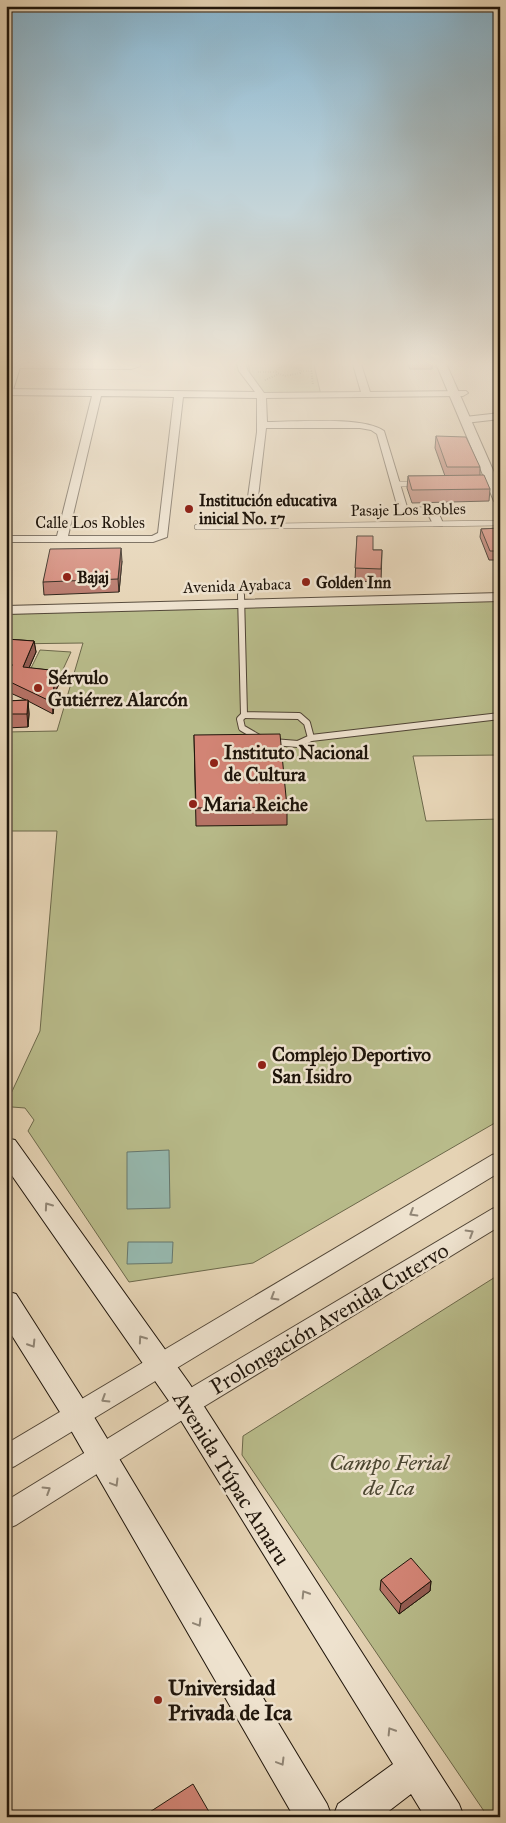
<svg xmlns="http://www.w3.org/2000/svg" width="506" height="1823" viewBox="0 0 506 1823" font-family="'IM FELL Great Primer',serif">
<style>
.green{fill:#b8bb8a;stroke:#6c684a}
.water{fill:#96b8ae;stroke:#66776d}
.lines{fill:none;stroke-linecap:round;stroke-linejoin:round}
.service-far1-casing{stroke:#504435;stroke-width:6}
.service-casing{stroke:#504435;stroke-width:8}
.minor-casing{stroke:#504435;stroke-width:2}
.tertiary-casing{stroke:#504435;stroke-width:2}
.secondary-casing{stroke:#1f150b;stroke-width:2}
.path{stroke:#1f150b;stroke-width:2;stroke-dasharray:0.5 2;stroke-linecap:butt}
.service-far1{stroke:#eee2ce;stroke-width:5}
.service{stroke:#eee2ce;stroke-width:6}
.minor{fill:#eee2ce;fill-rule:evenodd}
.tertiary{fill:#eee2ce;fill-rule:evenodd}
.secondary{fill:#eee2ce;fill-rule:evenodd}
.wall{fill:#b57265;stroke:#1f150b}
.shaded-wall{fill:#935c52;stroke:#1f150b}
.building{fill:#d28475;stroke:#1f150b}
.oneway{stroke:#918676}
.poi-dot{fill:#8f2418;stroke:#eee2ce;stroke-width:2}
.labels{text-anchor:middle;stroke-width:5;stroke-linejoin:round;paint-order:stroke}
.far-poi-label{font-size:16px;font-weight:bold;fill:#1f150b;stroke:#eee2ce;text-anchor:start}
.far-street-label{font-size:16px;fill:#1f150b;stroke:#eee2ce}
.poi-label{font-size:19px;font-weight:bold;fill:#1f150b;stroke:#eee2ce;text-anchor:start}
.near-street-label{font-size:22px;fill:#1f150b;stroke:#eee2ce}
.near-park-label{font-size:22px;font-style:italic;fill:#4d4731;stroke:#eee2ce}
.near-poi-label{font-size:22px;font-weight:bold;fill:#1f150b;stroke:#eee2ce;text-anchor:start}
</style>
<rect width="100%" height="100%" fill="#e5d3b4"/>
<filter id="stains"><feTurbulence type="fractalNoise" baseFrequency=".004" numOctaves="4"/><feColorMatrix values="0 0 0 0 .2 0 0 0 0 .09 0 0 0 0 .02 0 0 0 .5 -.17"/></filter>
<radialGradient id="worn" r=".72"><stop offset=".6" stop-color="#630" stop-opacity="0"/><stop offset="1" stop-color="#630" stop-opacity=".3"/></radialGradient>
<g class="green">
<polygon points="248,361 313,361 321,395 263,395 250,374"/>
<polygon points="500,599 500,755 413,756 426,821 500,819 500,1120 253,1263 129,1282 28,1131 34,1120 25,1108 12,1107 8,1100 40,1031 57,831 6,831 6,732 57,731 83,643 6,644 6,613"/>
<polygon points="40,650 71,652 59,678 27,676"/>
<polygon points="500,1274 500,1817 488,1817 242,1455 243,1436"/>
</g>
<g class="water">
<polygon points="169,1150 170,1208 127,1209 127,1152"/>
<polygon points="128,1242 173,1242 172,1263 127,1264"/>
</g>
<g class="lines">
<defs>
<g id="service-far1">
<polyline points="395,484 417,484"/>
<polyline points="197,527 500,523"/>
</g>
<g id="service">
<polyline points="241,595 244,715 299,716 307,723 311,738"/>
<polyline points="244,715 240,719 242,728 259,738"/>
<polyline points="273,742 298,744 311,738 500,716"/>
</g>
<g id="minor">
<polygon points="134,361 142,361 140,366 131,369 14,368 10,365 14,362 130,363"/>
<path d="M 236,361 L 244,361 L 248,371 L 264,393 L 361,392 L 352,361 L 360,361 L 370,392 L 466,391 L 468,393 L 463,396 L 266,398 L 267,422 C 295,422 363,416 384,431 L 407,507 C 426,508 437,503 443,524 L 442,526 L 434,526 L 428,514 L 399,512 L 377,434 L 371,430 L 360,428 L 266,428 L 258,497 L 257,499 L 249,499 L 248,497 L 257,432 L 257,398 L 183,397 L 167,537 L 153,542 L 6,542 L 6,536 L 57,536 L 92,396 L 6,395 L 6,389 L 255,392 L 239,371 ZM 101,396 L 174,397 L 158,533 L 152,536 L 68,536 Z"/>
<polygon points="500,413 500,419 465,423 460,420 465,417"/>
</g>
<g id="tertiary">
<polygon points="435,361 445,361 500,486 500,505 494,501"/>
<polygon points="500,593 500,601 6,614 6,606"/>
<polygon points="500,1153 500,1172 15,1466 6,1470 6,1444 492,1155"/>
<polygon points="500,1206 500,1226 195,1412 16,1525 6,1529 6,1501 177,1396 492,1209"/>
</g>
<g id="secondary">
<polygon points="10,361 22,361 12,393 6,397 6,372"/>
<polygon points="6,1138 15,1140 189,1383 459,1804 464,1817 425,1817 411,1794 381,1817 333,1817 338,1804 393,1764 169,1401 6,1167"/>
<polygon points="6,1291 16,1294 88,1407 327,1804 332,1817 294,1817 68,1425 6,1326"/>
</g>
</defs>
<use href="#service-far1" class="service-far1-casing"/>
<use href="#service" class="service-casing"/>
<use href="#minor" class="minor-casing"/>
<use href="#tertiary" class="tertiary-casing"/>
<use href="#secondary" class="secondary-casing"/>
<g class="path">
<polyline points="310,361 313,385"/>
<polygon points="289,366 300,369 300,373 285,376 275,372 280,367"/>
<polyline points="301,371 312,371"/>
<polyline points="258,372 275,372"/>
<polyline points="265,380 277,375"/>
</g>
<use href="#service-far1" class="service-far1"/>
<use href="#service" class="service"/>
<use href="#minor" class="minor"/>
<use href="#tertiary" class="tertiary"/>
<use href="#secondary" class="secondary"/>
</g>
<g class="wall">
<polygon points="406,361 432,361 432,369 410,369"/>
<polygon points="436,436 480,467 480,476 490,489 489,501 412,503 407,488 408,476 445,476 435,448"/>
<polygon points="500,528 500,560 489,560 480,537 481,529"/>
<polygon points="357,536 373,550 382,550 381,582 355,581"/>
<polygon points="122,561 119,592 44,595 43,582"/>
<polygon points="6,639 34,641 36,652 29,668 59,671 60,682 56,690 53,714 28,701 29,714 28,727 6,728 6,701 26,700 6,691"/>
<polygon points="194,735 287,807 287,825 196,826"/>
<polygon points="381,1580 431,1581 430,1591 399,1614 380,1590"/>
</g>
<g class="shaded-wall">
<polygon points="121,548 122,561 119,592 118,579"/>
<polygon points="34,641 36,652 24,679 23,667"/>
<polygon points="59,671 60,682 56,690 53,714 52,702 55,678"/>
<polygon points="28,700 29,714 28,727 27,714"/>
<polygon points="431,1581 430,1591 399,1614 401,1604"/>
</g>
<g class="building">
<polygon points="410,361 432,361 410,362"/>
<polygon points="436,436 466,437 480,467 447,467"/>
<polygon points="484,475 490,489 412,490 408,476"/>
<polygon points="500,528 500,551 490,551 481,529"/>
<polygon points="357,536 373,536 373,550 382,550 381,569 355,568"/>
<polygon points="121,548 118,579 43,582 50,549"/>
<polygon points="6,639 34,641 23,667 59,671 55,678 52,702 6,680 6,668 13,665 6,664"/>
<polygon points="28,700 27,714 6,714 6,701"/>
<polygon points="280,734 287,807 196,808 194,735"/>
<polygon points="411,1558 431,1581 401,1604 381,1580"/>
<polygon points="193,1784 212,1817 142,1817"/>
</g>
<defs><path id="oneway-chevron" d="M-2-3.5L2.5 0L-2 3.5" fill="none" stroke-width="1.6" stroke-linecap="round" stroke-linejoin="round" transform="scale(1.25)"/></defs>
<g class="oneway">
<use href="#oneway-chevron" transform="translate(48 1206) rotate(-125)"/>
<use href="#oneway-chevron" transform="translate(413 1213) rotate(149)"/>
<use href="#oneway-chevron" transform="translate(470 1233) rotate(-31)"/>
<use href="#oneway-chevron" transform="translate(274 1297) rotate(149)"/>
<use href="#oneway-chevron" transform="translate(142 1339) rotate(-125)"/>
<use href="#oneway-chevron" transform="translate(32 1344) rotate(58)"/>
<use href="#oneway-chevron" transform="translate(105 1399) rotate(148)"/>
<use href="#oneway-chevron" transform="translate(115 1483) rotate(59)"/>
<use href="#oneway-chevron" transform="translate(47 1490) rotate(-32)"/>
<use href="#oneway-chevron" transform="translate(305 1594) rotate(-122)"/>
<use href="#oneway-chevron" transform="translate(198 1623) rotate(59)"/>
<use href="#oneway-chevron" transform="translate(391 1731) rotate(-122)"/>
<use href="#oneway-chevron" transform="translate(281 1762) rotate(59)"/>
</g>
<linearGradient id="sky" x2="0" y2="1"><stop stop-color="#87b6d1"/><stop offset="0.59" stop-color="#f3ebdd"/><stop offset="1" stop-color="#f3ebdd" stop-opacity="0"/></linearGradient>
<rect width="506" height="616" fill="url(#sky)"/>
<g class="poi-dot">
<circle cx="189" cy="509" r="5"/>
<circle cx="67" cy="577" r="5"/>
<circle cx="306" cy="582" r="5"/>
<circle cx="38" cy="688" r="5"/>
<circle cx="214" cy="763" r="5"/>
<circle cx="193" cy="804" r="5"/>
<circle cx="262" cy="1065" r="5"/>
<circle cx="158" cy="1700" r="5"/>
</g>
<g class="labels">
<g class="far-poi-label">
<text x="199" y="506">Institución educativa<tspan x="199" dy="18">inicial No. 17</tspan></text>
<text x="77" y="583">Bajaj</text>
<text x="316" y="588">Golden Inn</text>
</g>
<g class="far-street-label">
<text transform="translate(408 509) rotate(-1)" y="6">Pasaje Los Robles</text>
<text x="90" y="528">Calle Los Robles</text>
<text transform="translate(237 585) rotate(-2)" y="6">Avenida Ayabaca</text>
</g>
<g class="poi-label">
<text x="48" y="684">Sérvulo<tspan x="48" dy="22">Gutiérrez Alarcón</tspan></text>
<text x="224" y="759">Instituto Nacional<tspan x="224" dy="22">de Cultura</tspan></text>
<text x="203" y="811">Maria Reiche</text>
<text x="272" y="1061">Complejo Deportivo<tspan x="272" dy="22">San Isidro</tspan></text>
</g>
<g class="near-street-label">
<text transform="translate(329 1318) rotate(-31)" y="8">Prolongación Avenida Cutervo</text>
<text transform="translate(232 1478) rotate(58)" y="8">Avenida Túpac Amaru</text>
</g>
<g class="near-park-label">
<text x="389" y="1470">Campo Ferial<tspan x="389" dy="25">de Ica</tspan></text>
</g>
<g class="near-poi-label">
<text x="168" y="1695">Universidad<tspan x="168" dy="25">Privada de Ica</tspan></text>
</g>
</g>
<rect width="506" height="1823" fill="none" stroke="#e5d3b4" stroke-width="25"/>
<rect x="8" y="8" width="491" height="1808" fill="none" stroke="#1f150b" stroke-width="2.5"/>
<rect x="12" y="12" width="481" height="1798" fill="none" stroke="#1f150b"/>
<rect width="100%" height="100%" filter="url(#stains)"/>
<rect width="100%" height="100%" fill="url(#worn)"/>
</svg>
